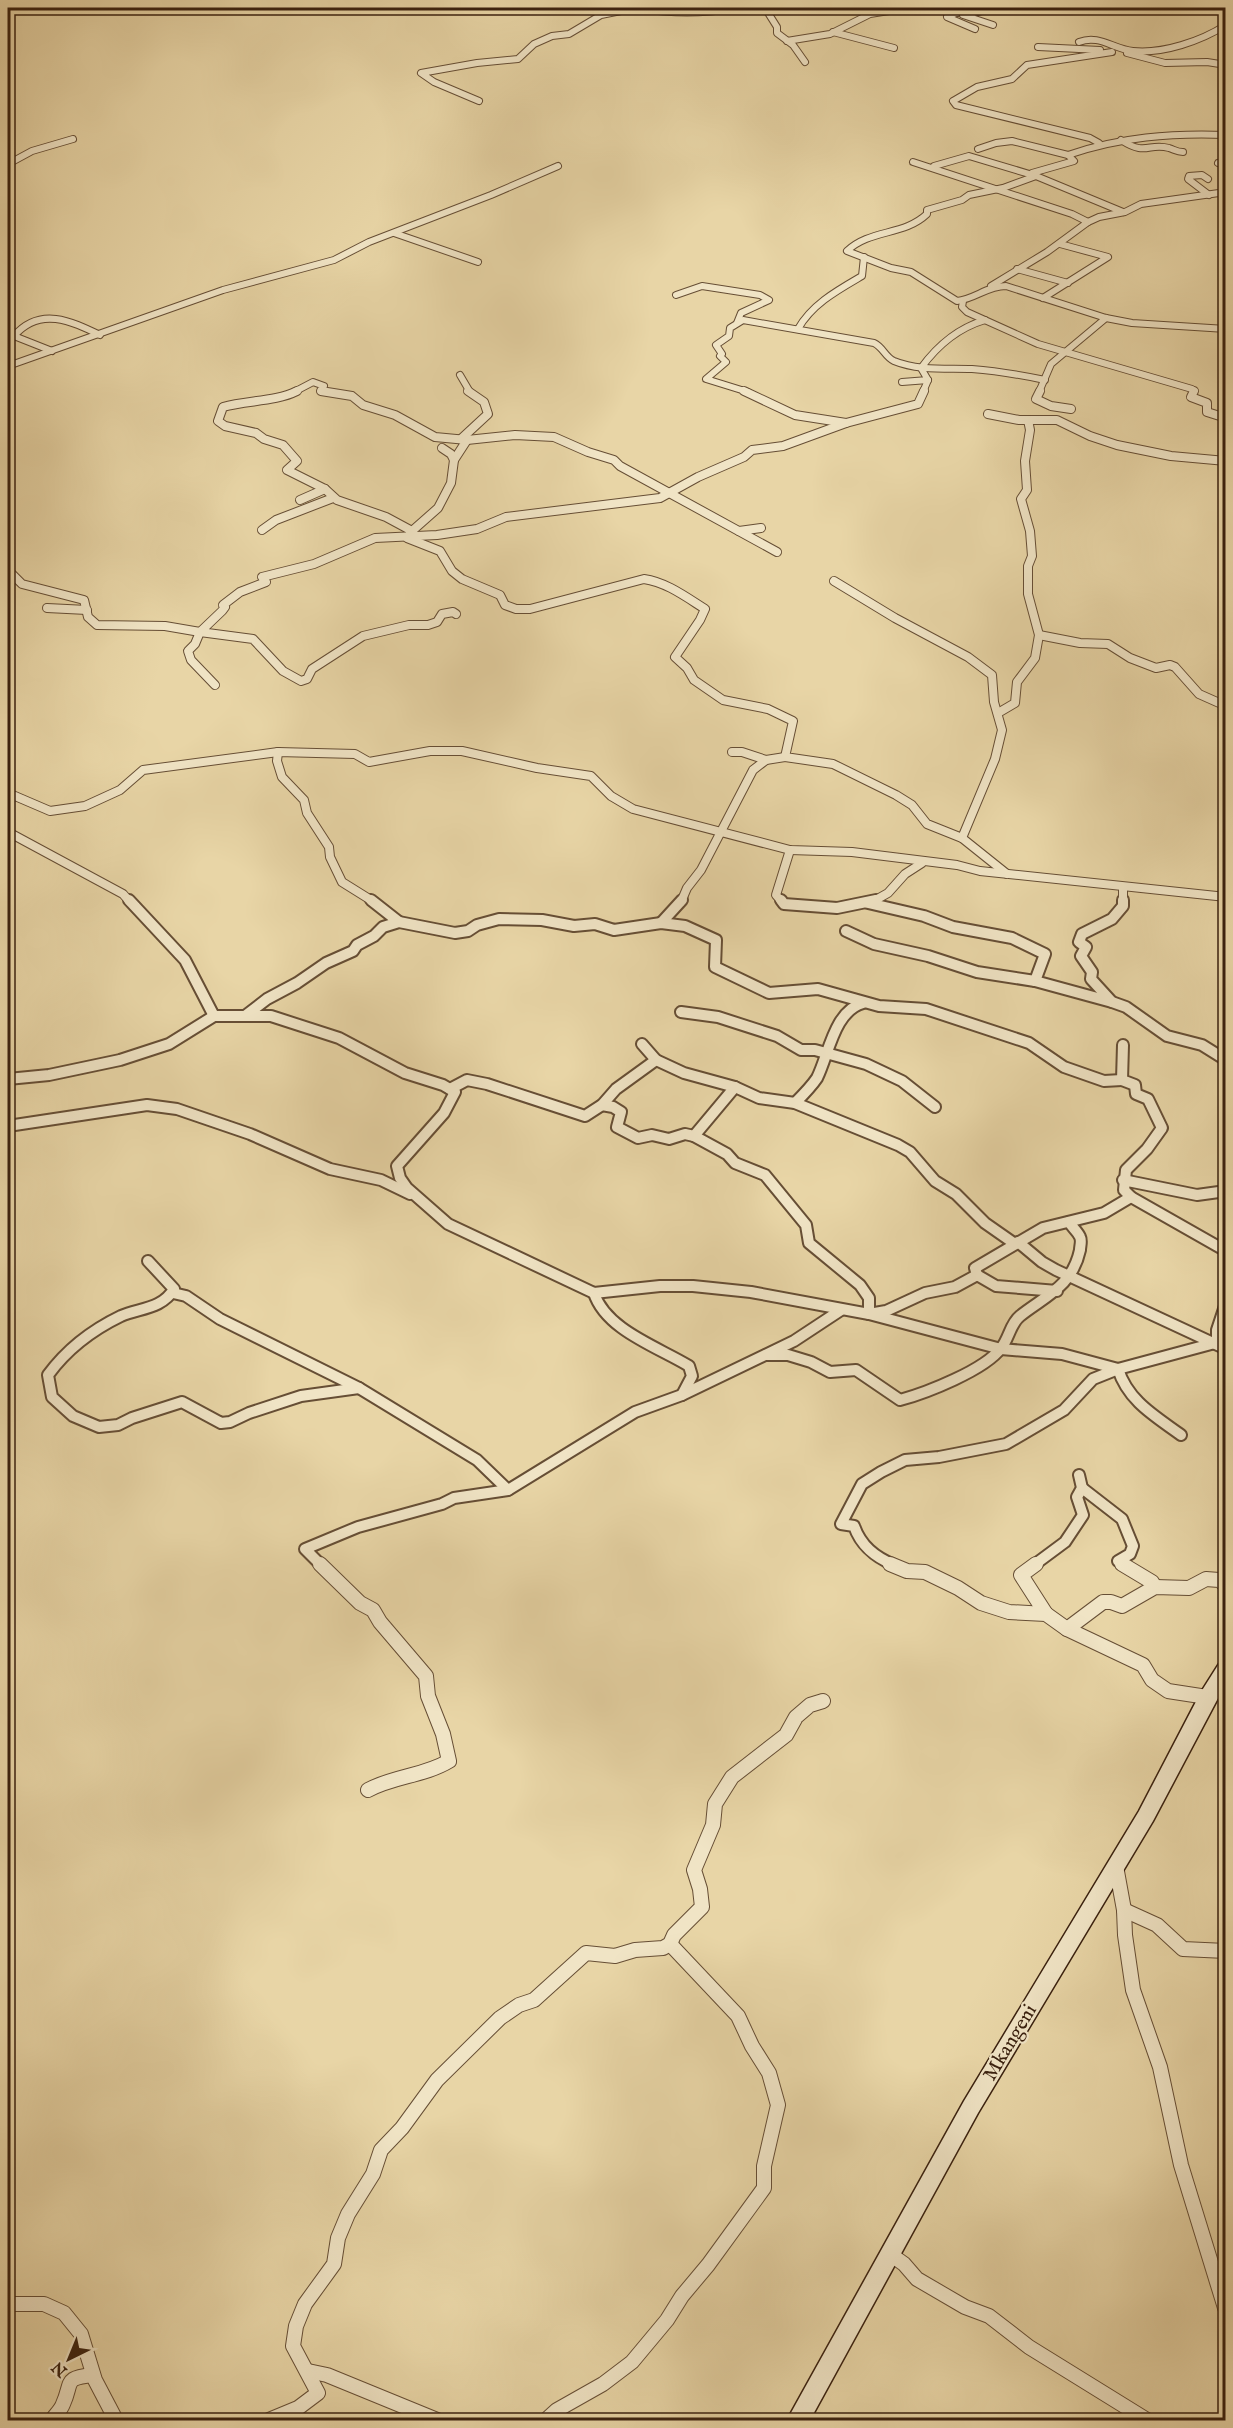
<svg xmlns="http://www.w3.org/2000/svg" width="1233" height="2428" viewBox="0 0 1233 2428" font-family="'IM FELL English',serif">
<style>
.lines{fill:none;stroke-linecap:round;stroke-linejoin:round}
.street-far3-casing{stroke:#664e35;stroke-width:8}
.street-far2-casing{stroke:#664e35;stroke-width:10}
.street-far1-casing{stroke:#664e35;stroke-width:14}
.street-casing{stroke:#664e35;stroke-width:16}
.secondary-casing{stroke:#3a210f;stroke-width:3}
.street-far3{stroke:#f0e4c5;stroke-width:6}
.street-far2{stroke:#f0e4c5;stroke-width:8}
.street-far1{stroke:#f0e4c5;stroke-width:10}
.street{stroke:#f0e4c5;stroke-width:14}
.secondary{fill:#f0e4c5;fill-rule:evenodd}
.labels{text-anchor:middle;stroke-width:4.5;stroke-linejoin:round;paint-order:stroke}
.near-street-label{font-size:20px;fill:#3a210f;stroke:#f0e4c5}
</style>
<rect width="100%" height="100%" fill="#e8d5a6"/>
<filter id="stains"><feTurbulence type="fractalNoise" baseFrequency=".00333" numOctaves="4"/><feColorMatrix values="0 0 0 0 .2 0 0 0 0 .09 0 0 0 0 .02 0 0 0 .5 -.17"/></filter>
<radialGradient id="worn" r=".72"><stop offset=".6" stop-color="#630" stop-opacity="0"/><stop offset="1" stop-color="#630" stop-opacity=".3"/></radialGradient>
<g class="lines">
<defs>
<g id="street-far3">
<path d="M 635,8 C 675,14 699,14 739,8"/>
<polyline points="765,8 777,27 777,33 793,45 805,62"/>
<polyline points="940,8 957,13"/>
<polyline points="956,13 947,17 975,29"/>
<polyline points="993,25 963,15 996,8"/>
<polyline points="833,32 894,48"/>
<polyline points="787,41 830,34 870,14 908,8"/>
<path d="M 1079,42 C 1099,34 1113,49 1133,51 C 1163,54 1201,41 1226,25"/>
<polyline points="1038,47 1100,50"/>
<polyline points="1127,53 1165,63 1207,62 1226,65"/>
<polyline points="479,101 434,82 421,73 477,63 518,59 534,44 552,36 569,34 601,15 636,8"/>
<path d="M 1226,135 C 1171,133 1120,137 1068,155 L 1074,161 L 1032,173 L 1036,176 L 1003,188 L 969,195 L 962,200 L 927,210 L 927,214 C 904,236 870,229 847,251 L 891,268 L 911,272 L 957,301 C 975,299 987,286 1006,286 L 1106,318 L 1132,323 L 1226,329"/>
<path d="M 1121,140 C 1147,157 1148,142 1169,148 C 1175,150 1177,152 1183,152"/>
<polyline points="1099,143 1090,138 956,105 953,101 977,87 1012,79 1027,65 1112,52"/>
<polyline points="978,149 996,143 1012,141 1068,155"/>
<polyline points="913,162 1072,214 1088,222 1047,252 991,286"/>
<polyline points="1218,163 1226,166"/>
<polyline points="8,164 32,151 73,139"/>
<polyline points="934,166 969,156 1036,176 1123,212"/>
<polyline points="1208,179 1202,175 1189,176 1188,179 1209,195"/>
<polyline points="1088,222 1099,217 1125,212 1141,204 1226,192"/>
<polyline points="394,233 478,262"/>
<polyline points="1017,269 1068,283"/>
<polyline points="676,295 702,286 760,295 769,300 741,313 737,323"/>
<polyline points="1043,298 1108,257 1060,244"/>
<polyline points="963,301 962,307 967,312 1038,344 1192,389 1193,392"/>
<path d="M 798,329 C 812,304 838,290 862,276 L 864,257"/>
<path d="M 52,351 L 14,336 C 40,306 71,321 100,335"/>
<polyline points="8,366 223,290 334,260 369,242 491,195 558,166"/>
<polyline points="460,375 470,392"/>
<path d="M 902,382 L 928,380 L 921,368 C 937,346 958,328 985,320"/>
<polyline points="294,392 313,382 324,386 321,391 328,392"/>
<path d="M 748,392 L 706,379 L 726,362 L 720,356 L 722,354 L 716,345 L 729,336 L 730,328 L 743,320 L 874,343 C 883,347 885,357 894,361 C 918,371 947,368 972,369 C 997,371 1021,375 1045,380"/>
<polyline points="923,392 928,380"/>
<polyline points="1039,392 1051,364 1106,318"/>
</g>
<g id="street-far2">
<path d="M 297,391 C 275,402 247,400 223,407 L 218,421 L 225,426 L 256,433 L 264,439 L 283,445 L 297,461 L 287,470 L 325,489 L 337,500 L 386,517 L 412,531 L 407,538 L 440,551 L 452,571 L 462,579 L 500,595 L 505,605 L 516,609 L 530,609 L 644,579 C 666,582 686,597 705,609 L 700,620 L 675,657 L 687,668 L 694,680 L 723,700 L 768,709 L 793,721 L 785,757 L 833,764 L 896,795 L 912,805 L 927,824 L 962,838 L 1007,874"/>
<polyline points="321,391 352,396 363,405 395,415 435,437 467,440 454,460"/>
<polyline points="744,391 795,415 846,423"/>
<polyline points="1040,391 1036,399 1051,406 1071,409"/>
<polyline points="1194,391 1191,397 1207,403 1207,412 1226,418"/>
<polyline points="988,414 1019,420 1057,420 1090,436 1117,445 1171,456 1226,461"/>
<polyline points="461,439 488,414 484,402 468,391"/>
<polyline points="467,440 515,435 554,437 588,452 614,460 620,466 777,552"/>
<polyline points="300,500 325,489"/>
<polyline points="262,530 276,520 333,498"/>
<polyline points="412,531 438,508 451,483 454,460 451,454 442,448"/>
<polyline points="739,531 761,528"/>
<polyline points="8,570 22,584 84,600 88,617 97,625 165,626 200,632 195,644 188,651 191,660 215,685"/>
<polyline points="834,581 895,618 968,657 992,675 994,702 1002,730 995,759 962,838"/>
<polyline points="47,608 87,610"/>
<polyline points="456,614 453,612 442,614 437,622 428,625 409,625 363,636 312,669 307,679 301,681 283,671 253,639 200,632 222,611 225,607 223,605 240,592 266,582 262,577 314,564 375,538 437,535 477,529 506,517 660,498 698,477 744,457 752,450 783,446 846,423 918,404 924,391"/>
<polyline points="1039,635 1080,643 1108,644 1130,658 1156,668 1170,665 1175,667 1199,694 1226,706"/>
<polyline points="998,713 1015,703 1017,682 1035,658 1039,635 1028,594 1028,566 1032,556 1030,531 1021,499 1027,490 1025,461 1030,430 1028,420"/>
<polyline points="278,752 277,761 282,777 304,800 307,813 329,847 330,857 342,882 374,902"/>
<polyline points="732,752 742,752 766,760"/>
<polyline points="8,793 50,811 85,806 120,790 143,770 278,752 355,754 369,762 430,751 462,751 537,768 591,776 611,796 633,809 790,850 852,852 957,865 980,871 1226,897"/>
<polyline points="8,832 123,894 130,902"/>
<polyline points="1123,887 1123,902"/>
<polyline points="681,902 687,888 701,870 753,770 766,760 785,757"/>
<polyline points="782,902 776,895 790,850"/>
<polyline points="872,902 888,893 905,874 922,863"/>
</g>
<g id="street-far1">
<polyline points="129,900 185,960 214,1016"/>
<polyline points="371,900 399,922"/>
<polyline points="781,900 784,904 837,908 876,900"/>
<polyline points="1123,900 1123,906 1112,919 1082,934 1079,942 1086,947 1081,956 1092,972 1091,979 1112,1002 1126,1007 1167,1036 1202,1045 1226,1060"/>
<polyline points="868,903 924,916 953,927 1012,938 1045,954 1035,981"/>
<polyline points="661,923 682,900"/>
<polyline points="846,931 874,944 928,956 977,972 1035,981 1112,1002"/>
<polyline points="681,1012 718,1017 777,1036 801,1050 815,1050 866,1064 902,1081 935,1107"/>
<polyline points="245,1016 267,999 297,983 326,963 353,951 357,945 374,936 383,927 399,922 455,933 468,931 477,925 499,919 542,920 574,926 595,924 614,930 661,923 685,926 716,940 715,967 769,993 818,989 879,1006 926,1009 1029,1043 1064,1067 1104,1081 1122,1080"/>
<polyline points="642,1044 656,1060 684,1073 735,1087 759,1098 795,1103 898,1145 910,1152 935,1181 956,1194 985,1223 1015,1244"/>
<polyline points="1123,1045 1122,1080 1135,1085 1136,1094 1148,1099 1162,1128 1147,1149 1126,1170 1124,1190 1131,1197 1226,1251"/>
<polyline points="8,1079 49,1075 120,1060 169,1044 214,1016 271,1016 339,1038 405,1073 443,1085 455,1092 444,1113 397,1166 400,1178 407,1188 448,1224 594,1293 660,1286 693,1286 751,1292 869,1314 1001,1349 1062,1354 1118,1369 1226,1340"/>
<polyline points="450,1089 467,1080 487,1084 585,1116 602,1105 616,1089 656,1060"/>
<path d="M 795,1103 C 803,1095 811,1087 817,1078 C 829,1054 834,1011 863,1003"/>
<polyline points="602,1105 613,1107 621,1112 617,1127 638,1138 652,1135 669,1139 685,1134 694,1136 735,1087"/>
<polyline points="8,1126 147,1105 177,1109 250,1134 330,1169 381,1180 410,1194"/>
<polyline points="694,1136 727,1154 735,1163 765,1175 806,1225 809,1243 860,1285 869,1298 869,1314 886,1311 925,1293 955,1287 977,1275 996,1286 1057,1291"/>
<polyline points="1123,1180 1197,1195 1226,1191"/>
<polyline points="1018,1242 1042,1262 1056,1270 1226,1349"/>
<path d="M 148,1261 L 174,1289 C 162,1309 140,1308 121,1316 C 92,1330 67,1349 48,1375 L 52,1397 L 73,1416 L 99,1427 L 118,1425 L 132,1418 L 182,1402 L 221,1423 L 230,1422 L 249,1413 L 301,1396 L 359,1388"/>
<polyline points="977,1275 975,1268 1043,1228 1104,1213 1131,1197"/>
<polyline points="173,1293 186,1296 220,1319 359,1388 477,1460 508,1490"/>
<path d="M 594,1293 C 606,1330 658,1347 689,1366 L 692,1376 L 682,1395"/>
<polyline points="1217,1343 1217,1330 1226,1303"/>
<path d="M 766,1355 L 788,1355 L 811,1362 L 830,1372 L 856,1370 L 900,1400 C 926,1393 985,1370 1001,1348 C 1009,1339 1010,1324 1020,1316 C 1045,1296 1072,1287 1080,1250 C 1080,1246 1082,1241 1080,1237 C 1078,1232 1072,1227 1069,1222"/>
<polyline points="1082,1488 1122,1519 1133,1546 1130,1554 1118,1561 1125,1565"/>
<polyline points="321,1565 305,1549 358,1527 442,1504 454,1498 508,1490 635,1412 682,1395 794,1341 841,1310"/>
<path d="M 894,1565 C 875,1557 861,1546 854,1526 L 841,1524 L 862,1484 L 881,1472 L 905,1460 L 939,1457 L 1006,1444 L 1064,1410 L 1093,1379 L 1118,1369 C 1128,1401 1155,1416 1181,1435"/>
<polyline points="1034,1565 1065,1542 1083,1515 1077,1497 1082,1488 1079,1475"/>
</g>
<g id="street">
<path d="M 320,1564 L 360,1603 L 373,1610 L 380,1622 L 426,1676 L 428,1696 L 443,1734 L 449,1761 C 424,1776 394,1776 368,1790"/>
<polyline points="890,1564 907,1571 925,1572 958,1588 981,1603 1009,1612 1046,1614 1067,1629 1143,1665 1152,1680 1168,1691 1207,1697"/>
<polyline points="1036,1564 1021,1575 1046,1614"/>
<polyline points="1122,1564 1152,1582 1155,1587"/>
<polyline points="1067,1629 1103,1602 1111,1602 1122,1606 1155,1587 1189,1588 1206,1579 1219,1580 1226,1585"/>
<polyline points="1116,1866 1124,1910 1125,1935 1133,1990 1160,2067 1181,2165 1225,2308"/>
<polyline points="1124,1910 1157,1925 1183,1949 1226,1951"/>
<polyline points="890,2254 904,2264 917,2279 965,2307 989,2316 1029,2347 1147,2420"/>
<polyline points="8,2304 44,2304 64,2313 81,2334 95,2380 116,2420"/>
<polyline points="308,2371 327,2375 437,2420"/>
<path d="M 52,2420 C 55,2415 61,2410 63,2404 C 73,2382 63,2378 93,2375"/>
<polyline points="269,2420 298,2408 318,2393 293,2346 296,2326 305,2304 334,2264 338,2238 348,2214 373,2174 381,2150 402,2128 437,2080 500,2018 519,2005 534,2000 586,1953 615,1956 635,1950 663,1948 670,1944 674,1935 702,1907 700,1889 694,1870 713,1825 715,1804 732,1777 786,1735 796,1717 810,1705 823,1701"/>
<polyline points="546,2420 557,2410 603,2384 632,2362 667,2320 682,2296 708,2265 764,2188 764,2166 778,2105 769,2073 752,2046 738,2016 670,1944"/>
</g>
<polygon id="secondary" points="1226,1660 1226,1683 1153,1821 978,2113 810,2420 787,2420 964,2101 1139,1811 1201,1692 1220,1662"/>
</defs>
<use href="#street-far3" class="street-far3-casing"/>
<use href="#street-far2" class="street-far2-casing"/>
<use href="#street-far1" class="street-far1-casing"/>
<use href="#street" class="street-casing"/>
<use href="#secondary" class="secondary-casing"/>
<use href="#street-far3" class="street-far3"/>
<use href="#street-far2" class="street-far2"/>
<use href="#street-far1" class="street-far1"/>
<use href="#street" class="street"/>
<use href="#secondary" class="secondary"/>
</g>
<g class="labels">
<g class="near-street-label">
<text transform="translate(1009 2042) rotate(-59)" y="7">Mkangeni</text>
</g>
</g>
<rect width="1233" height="2428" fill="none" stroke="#e8d5a6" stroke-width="30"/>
<rect x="9" y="9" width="1215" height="2410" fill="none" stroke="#3a210f" stroke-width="3"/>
<rect x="15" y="15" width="1203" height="2398" fill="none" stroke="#3a210f" stroke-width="1.5"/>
<g transform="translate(69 2359) rotate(223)" stroke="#f0e4c5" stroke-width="4.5" paint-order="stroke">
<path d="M0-4.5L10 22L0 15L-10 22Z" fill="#3a210f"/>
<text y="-9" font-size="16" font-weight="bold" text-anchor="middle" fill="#3a210f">N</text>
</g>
<rect width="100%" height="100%" filter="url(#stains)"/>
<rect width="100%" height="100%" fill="url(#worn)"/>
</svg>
